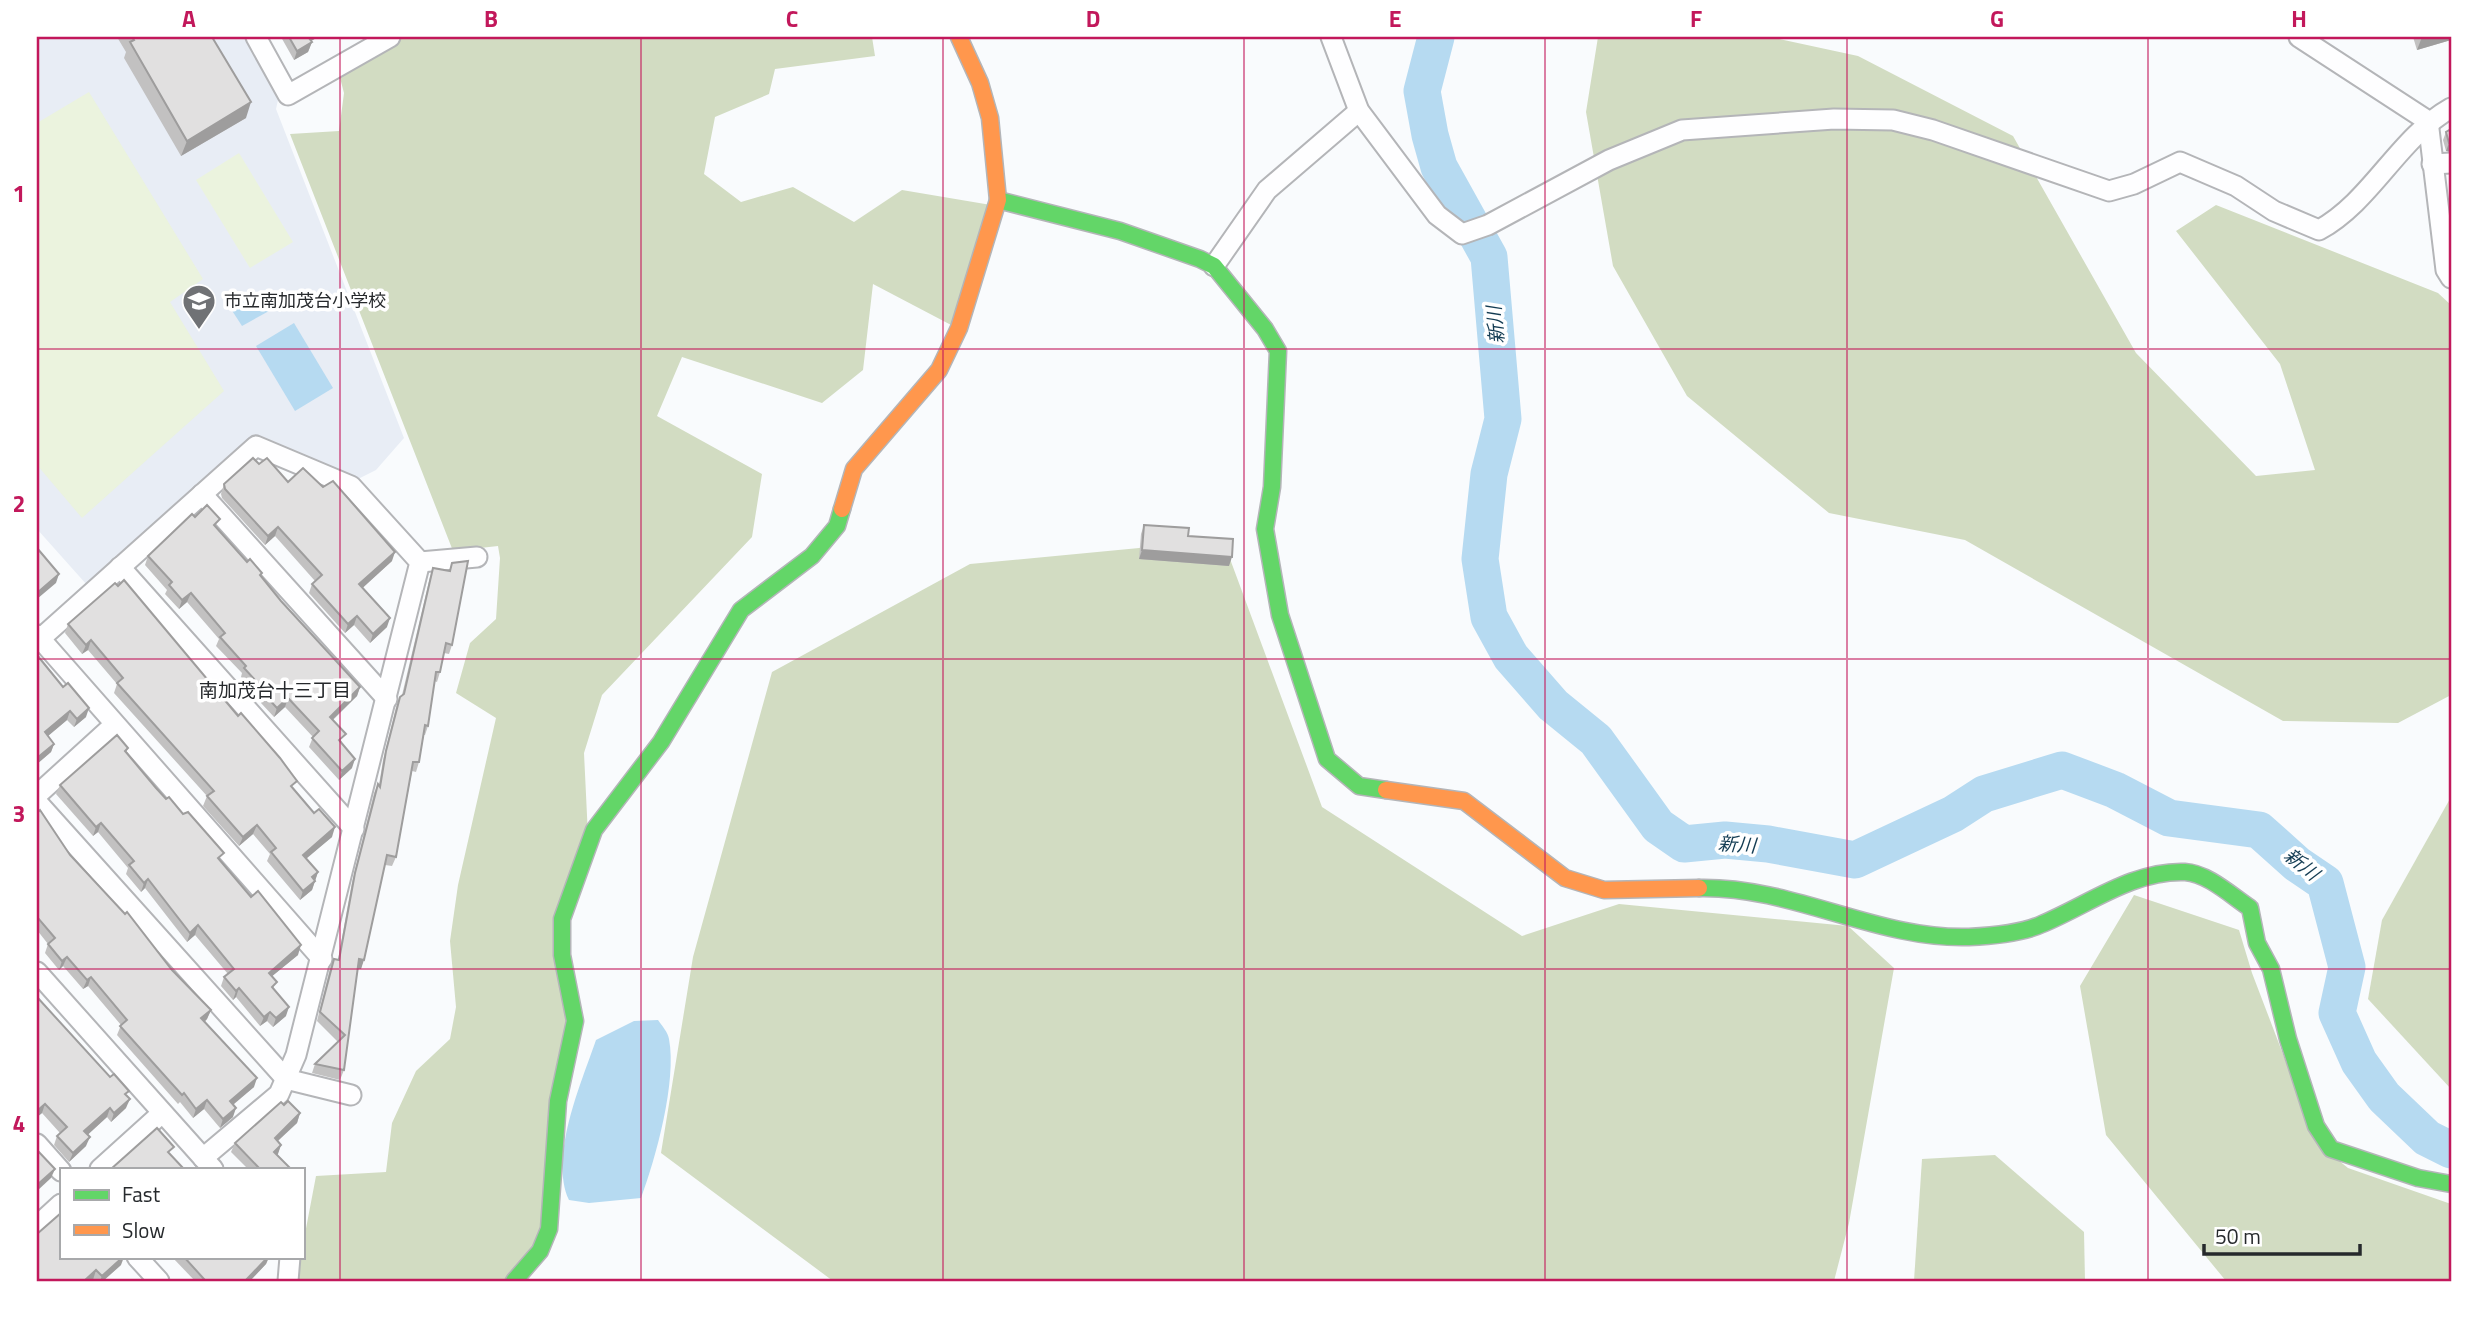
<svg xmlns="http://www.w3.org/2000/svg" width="2488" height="1318" viewBox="0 0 2488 1318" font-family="'Titillium Web','Noto Sans JP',sans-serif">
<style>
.built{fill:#e8edf5}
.green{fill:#ebf3de}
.forest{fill:#d2dcc2}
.water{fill:#b6daf1}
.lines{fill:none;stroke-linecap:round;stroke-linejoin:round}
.river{stroke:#b6daf1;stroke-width:37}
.street-casing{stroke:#b4b5b8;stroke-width:23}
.fast-casing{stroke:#b4b5b8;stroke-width:19}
.slow-casing{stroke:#b4b5b8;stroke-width:19}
.street{stroke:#fefeff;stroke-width:19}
.fast{stroke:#63d668;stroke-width:16}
.slow{stroke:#ff974d;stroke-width:16}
.wall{fill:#c2c1c1}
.shaded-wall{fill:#9e9d9d}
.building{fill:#e1e0e0;stroke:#9e9d9d;stroke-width:2}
.grid{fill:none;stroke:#c2185b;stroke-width:2;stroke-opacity:0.55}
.labels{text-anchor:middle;stroke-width:7;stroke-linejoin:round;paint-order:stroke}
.poi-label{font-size:18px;fill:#26292c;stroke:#fff;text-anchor:start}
.water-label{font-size:19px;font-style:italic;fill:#123b52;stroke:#fff}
.neighbourhood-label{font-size:19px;fill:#26292c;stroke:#fff}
.neatline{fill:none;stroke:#c2185b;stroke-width:2.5}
.grid-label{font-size:23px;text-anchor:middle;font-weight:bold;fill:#c2185b}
</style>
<rect width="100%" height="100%" fill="#f9fbfd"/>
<polygon class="built" points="37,37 245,37 278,100 276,109 404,438 376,470 358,479 255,435 87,585 37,529"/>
<g class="green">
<polygon points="89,92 203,279 170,302 224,391 82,518 37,465 37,123"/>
<polygon points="239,153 293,242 250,268 196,180"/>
</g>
<g class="forest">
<polygon points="403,37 872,37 875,56 775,69 769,94 715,117 704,174 741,202 793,187 854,222 902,190 991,205 953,326 873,284 863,370 822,403 682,357 657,416 762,474 752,537 602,695 584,753 588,836 569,886 571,1016 544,1232 509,1281 296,1281 316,1176 386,1172 392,1123 416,1071 450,1039 456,1007 450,941 458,885 496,718 456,693 470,643 496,619 500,558 498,546 453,551 290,134 339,131 344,93 339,74"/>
<polygon points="1598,37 1770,37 1858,56 2013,136 2136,353 2256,476 2315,470 2280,364 2176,231 2216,205 2438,293 2451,305 2451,695 2398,723 2283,721 1965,540 1829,513 1687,396 1613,266 1586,112"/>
<polygon points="1223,540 1322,807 1522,936 1619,904 1848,926 1894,968 1849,1223 1834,1281 833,1281 661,1153 693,957 772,672 970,564"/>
<polygon points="2451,797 2451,1089 2368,999 2382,920"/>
<polygon points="2134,895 2239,930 2252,973 2317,1143 2348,1168 2451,1204 2451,1281 2226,1281 2106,1135 2080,986"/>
<polygon points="1995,1155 2084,1232 2085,1281 1914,1281 1922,1159"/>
</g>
<g class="water">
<polygon points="259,294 269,311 242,326 231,309"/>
<polygon points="294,323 333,388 295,411 256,346"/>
<path d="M 658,1020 C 662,1026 668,1032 669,1039 C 677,1081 656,1158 641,1198 L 589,1203 L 569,1200 C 549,1156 581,1084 596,1040 L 634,1021 Z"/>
</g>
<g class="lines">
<polyline class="river" points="1436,37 1422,91 1430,135 1439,167 1489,257 1503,419 1489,474 1480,559 1489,617 1511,657 1553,705 1596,740 1658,826 1684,844 1725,840 1768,844 1855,860 1953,814 1984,794 2062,770 2115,790 2169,818 2259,830 2297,864 2325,883 2347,967 2337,1013 2359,1062 2384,1097 2427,1138 2451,1150"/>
<defs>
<g id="street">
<polyline points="256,37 288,95 390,37"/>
<path d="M 1331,37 L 1359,111 L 1437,215 L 1462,234 L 1488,225 L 1609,160 L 1682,130 L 1834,119 L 1893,120 L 1933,130 L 2109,191 L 2134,184 L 2180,162 L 2236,186 L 2274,211 L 2319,230 C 2372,201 2398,138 2451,108"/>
<polyline points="2299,37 2428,121"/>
<polyline points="2428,121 2446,270 2451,278"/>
<polyline points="2432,164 2451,163"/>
<polyline points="1214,266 1267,190 1359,111"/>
<polyline points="202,494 387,699"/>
<polyline points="420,562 477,557"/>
<polyline points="120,567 354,829"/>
<polyline points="37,635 322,959"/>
<polyline points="40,639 256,446 351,486 420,562 296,1055 279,1094 203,1158"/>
<polyline points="37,795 114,725"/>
<polyline points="37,802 286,1079 351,1095"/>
<polyline points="37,972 213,1169"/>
<polyline points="37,1144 61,1171"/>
<polyline points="100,1169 162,1113"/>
<polyline points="37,1226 61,1204"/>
<polyline points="137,1257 159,1281"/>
<polyline points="288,1281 290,1257"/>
</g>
<g id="fast">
<polyline points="998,200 1120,231 1200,259 1214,266 1265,329 1278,351 1272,487 1265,529 1280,615 1327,759 1359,786 1386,790"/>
<path d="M 1699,888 C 1794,886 1877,940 1969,937 C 1990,936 2023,933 2042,924 C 2088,905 2133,870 2185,872 C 2207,873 2232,896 2250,908 L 2257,943 L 2271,969 L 2288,1039 L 2316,1126 L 2331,1149 L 2418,1178 L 2451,1184"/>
<polyline points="514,1281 540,1251 549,1229 558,1101 575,1021 562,955 562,919 594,830 661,742 741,610 812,556 837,526 842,509"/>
</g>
<g id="slow">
<polyline points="842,509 854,469 939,370 959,328 998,200 990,118 980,83 959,37"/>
<polyline points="1386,790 1464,801 1565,878 1604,890 1699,888"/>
</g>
</defs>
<use href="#street" class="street-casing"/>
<use href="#fast" class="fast-casing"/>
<use href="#slow" class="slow-casing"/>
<use href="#street" class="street"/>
<use href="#fast" class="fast"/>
<use href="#slow" class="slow"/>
</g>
<g class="wall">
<polygon points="117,37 212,37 246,118 181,156 124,58 126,52"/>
<polygon points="281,37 318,37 311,41 312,42 308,52 294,60"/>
<polygon points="2413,37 2451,37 2451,40 2417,50"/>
<polygon points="2451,129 2451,152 2446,151 2443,140 2446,132"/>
<polygon points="259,464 288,482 392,561 362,588 387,627 370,643 354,625 345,633 309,593 312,584 315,581 275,536 265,545 222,498 221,494 224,484"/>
<polygon points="195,517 217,528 247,562 262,573 261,577 281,601 360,687 357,696 333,720 352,768 339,780 309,747 313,737 285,707 274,717 261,703 262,700 241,677 242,673 216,646 219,639 187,602 179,609 165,594 167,590 145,565 148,556"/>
<polygon points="1144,525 1229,566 1139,559 1141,534"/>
<polygon points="452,563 452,645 449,654 444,653 440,672 437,682 434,681 428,726 425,735 424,735 419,762 416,772 412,771 396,857 392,866 385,865 361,969 358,969 344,1070 340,1080 312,1073 315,1064 338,1042 317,1021 330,968 334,959 338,960 352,882 374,793 378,784 379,785 383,760 396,707 400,697 402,695 430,577 433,568 449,571"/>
<polygon points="68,624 294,789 332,837 306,858 318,872 312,890 300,900 267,861 270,854 253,834 239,846 203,806 207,796 114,693 117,684 88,650 82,654 65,633"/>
<polygon points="37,655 86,717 74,727 67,720 48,736 54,744 51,752 37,764"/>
<polygon points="128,748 126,753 221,862 298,955 272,976 274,990 286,1016 273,1027 267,1021 260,1026 236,997 233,1000 221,986 224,977 228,974 195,935 187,942 145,888 141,892 126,874 128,868 98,832 93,836 56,794 60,785"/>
<polygon points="37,813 70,855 172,970 211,1010 207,1019 205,1022 254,1087 233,1104 233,1117 220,1128 204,1109 193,1118 180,1102 178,1104 117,1035 121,1025 88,986 83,989 63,966 59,970 45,953 48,944 37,930"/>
<polygon points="37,997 127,1096 126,1108 111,1122 107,1117 87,1135 86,1146 69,1162 54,1145 57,1136 60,1133 42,1113 37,1117"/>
<polygon points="284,1105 300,1113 297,1123 278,1141 281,1145 277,1155 291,1169 248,1169 231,1152 235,1143"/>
<polygon points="172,1257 269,1257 266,1264 250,1281 195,1281"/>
<polygon points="121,1265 103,1281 95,1281 93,1280 91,1281 37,1281"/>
</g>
<g class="shaded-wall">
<polygon points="307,37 318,37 304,45"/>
<polygon points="2422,37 2451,37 2451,40 2417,50"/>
<polygon points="312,42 308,52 294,60 297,51"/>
<polygon points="251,102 246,118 181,156 187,141"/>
<polygon points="2449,143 2451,143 2451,152 2446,151"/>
<polygon points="278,527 275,536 265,545 268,536"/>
<polygon points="1142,550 1232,557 1229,566 1139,559"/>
<polygon points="395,552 392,561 356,594 359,584"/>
<polygon points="59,574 56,583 37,599 37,593"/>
<polygon points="191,593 187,602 179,609 182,600"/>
<polygon points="357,616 354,625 345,633 348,624"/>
<polygon points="390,618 387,627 370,643 373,634"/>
<polygon points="91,640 88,650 82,654 86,645"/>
<polygon points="360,687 357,696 326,726 330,717"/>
<polygon points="288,698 285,707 274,717 277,708"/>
<polygon points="89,708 86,717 74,727 77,719"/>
<polygon points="70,711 67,720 42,741 45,732"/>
<polygon points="54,744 51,752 37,764 37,758"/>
<polygon points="355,759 352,768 339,780 342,771"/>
<polygon points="101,823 98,832 93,836 96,827"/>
<polygon points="257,825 253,834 239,846 243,837"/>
<polygon points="335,827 332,837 300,864 303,855"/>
<polygon points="318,872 312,890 300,900 303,891 312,877"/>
<polygon points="148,879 145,888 141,892 144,883"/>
<polygon points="198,925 195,935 187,942 190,933"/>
<polygon points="301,945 298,955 265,982 269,973"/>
<polygon points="67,957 63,966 59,970 62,961"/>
<polygon points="359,959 364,960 361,969 356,968"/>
<polygon points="91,977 88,986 83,989 87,980"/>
<polygon points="239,988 236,997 233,1000 236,991"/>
<polygon points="289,1007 286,1016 273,1027 276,1018"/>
<polygon points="211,1010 207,1019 198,1027 201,1018"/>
<polygon points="270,1012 267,1021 260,1026 264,1017"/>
<polygon points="257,1078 254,1087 227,1110 230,1101"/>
<polygon points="130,1099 126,1108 111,1122 114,1113"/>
<polygon points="207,1100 204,1109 193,1118 196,1109"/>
<polygon points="45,1104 42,1113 37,1117 37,1111"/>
<polygon points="110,1108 107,1117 81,1141 84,1131"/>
<polygon points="236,1108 233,1117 220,1128 223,1119"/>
<polygon points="300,1113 297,1123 271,1147 275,1138"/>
<polygon points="90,1137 86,1146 69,1162 73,1153"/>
<polygon points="281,1145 278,1154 271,1161 274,1152"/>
<polygon points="55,1169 51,1178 37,1191 37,1185"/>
<polygon points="124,1257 121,1265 103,1281 100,1281 102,1276"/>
<polygon points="268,1257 269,1257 266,1264 250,1281 245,1281"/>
<polygon points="96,1270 93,1280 91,1281 84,1281"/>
</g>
<g class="building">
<polygon points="132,37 212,37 251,102 187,141 130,42 134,40"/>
<polygon points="289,37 308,37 312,42 297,51"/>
<polygon points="2451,129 2451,143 2449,143 2446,132"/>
<polygon points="253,458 259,464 267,458 288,482 303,468 323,487 333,481 395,552 359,584 390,618 373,634 357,616 348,624 312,584 322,575 278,527 268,536 225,489 224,484"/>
<polygon points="207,505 220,519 214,525 247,562 250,559 262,573 260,575 281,601 360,687 330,717 346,734 339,740 355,759 342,771 312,738 319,731 288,698 277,708 264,694 267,693 244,668 246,666 220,637 225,633 191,593 182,600 169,585 172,582 148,556 192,514 195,517"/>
<polygon points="1144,525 1189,528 1188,536 1233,539 1232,557 1142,550"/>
<polygon points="37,548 59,574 37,593"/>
<polygon points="468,561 452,645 446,643 440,672 436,672 428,726 425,725 419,762 413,762 396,857 387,855 364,960 359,959 344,1070 315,1064 345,1035 320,1012 334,959 339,960 355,873 378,784 380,787 386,751 400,697 404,694 433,568 450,571 452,563"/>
<polygon points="124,580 238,716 241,713 280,758 297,781 291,786 314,813 319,809 335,827 303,855 318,872 312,877 315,881 303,891 271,852 276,848 257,825 243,837 207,796 214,791 117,683 123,678 91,640 86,645 68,624 115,583 118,586"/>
<polygon points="37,655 63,687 68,683 89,708 77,719 70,711 45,732 54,744 37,758"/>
<polygon points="117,735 128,748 125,751 156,788 166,799 169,797 183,814 188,812 224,853 218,858 251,897 258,891 301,945 269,973 277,982 272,987 289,1007 276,1018 270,1012 264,1017 239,988 236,991 224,977 234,969 198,925 190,933 148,879 144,883 129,865 134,861 101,823 96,827 60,785"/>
<polygon points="40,810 70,855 125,914 127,912 172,970 211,1010 201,1018 257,1078 230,1101 236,1108 223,1119 207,1100 196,1109 184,1093 182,1095 120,1026 127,1020 91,977 87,980 67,957 62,961 48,944 55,938 37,917 37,813"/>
<polygon points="37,997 110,1077 114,1074 129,1091 125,1094 130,1099 114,1113 110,1108 84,1131 90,1137 73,1153 57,1136 67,1127 45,1104 37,1111"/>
<polygon points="288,1101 300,1113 275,1138 281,1145 274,1152 291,1169 260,1169 235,1143 281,1102 284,1105"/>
<polygon points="157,1128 174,1147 168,1152 184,1169 111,1169"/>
<polygon points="37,1150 55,1169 37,1185"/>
<polygon points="61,1213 61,1257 123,1257 102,1276 96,1270 84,1281 37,1281 37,1234"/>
<polygon points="184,1257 268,1257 245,1281 202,1281 204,1279"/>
</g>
<path class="grid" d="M 340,37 L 340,1281M 641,37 L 641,1281M 943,37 L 943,1281M 1244,37 L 1244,1281M 1545,37 L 1545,1281M 1847,37 L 1847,1281M 2148,37 L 2148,1281M 37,349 L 2451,349M 37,659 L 2451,659M 37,969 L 2451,969"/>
<defs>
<symbol id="school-pin" viewBox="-11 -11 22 30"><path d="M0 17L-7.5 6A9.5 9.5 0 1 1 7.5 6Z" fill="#707275" stroke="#fff"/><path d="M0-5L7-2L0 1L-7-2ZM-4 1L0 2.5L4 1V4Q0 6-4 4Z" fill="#fff"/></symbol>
</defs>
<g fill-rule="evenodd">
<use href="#school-pin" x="180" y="282" width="38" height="52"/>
</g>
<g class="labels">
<g class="poi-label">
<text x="224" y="307">市立南加茂台小学校</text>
</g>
<g class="water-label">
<text transform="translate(1495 325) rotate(-95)" y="7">新川</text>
<text transform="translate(1737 844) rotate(4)" y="7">新川</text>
<text transform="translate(2302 864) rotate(39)" y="7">新川</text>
</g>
<g class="neighbourhood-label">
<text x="275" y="697">南加茂台十三丁目</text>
</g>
</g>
<rect width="2488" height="1318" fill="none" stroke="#ffffff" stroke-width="77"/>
<rect x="60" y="1168" width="245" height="91" fill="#ffffff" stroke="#a8a9ab" stroke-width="2"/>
<rect x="74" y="1190" width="35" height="10" fill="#63d668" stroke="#a8a9ab" stroke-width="2"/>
<text x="122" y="1202" font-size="21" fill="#26292c">Fast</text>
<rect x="74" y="1225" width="35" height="10" fill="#ff974d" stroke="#a8a9ab" stroke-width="2"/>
<text x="122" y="1238" font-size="21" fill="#26292c">Slow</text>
<path d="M2204 1244v10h156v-10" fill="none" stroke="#26292c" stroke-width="3.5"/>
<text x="2215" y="1244" font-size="21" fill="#26292c" stroke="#ffffff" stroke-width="5" paint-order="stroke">50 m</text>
<rect x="38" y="38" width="2412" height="1242" class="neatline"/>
<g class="grid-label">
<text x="189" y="27">A</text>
<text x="491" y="27">B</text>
<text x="792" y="27">C</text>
<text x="1093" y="27">D</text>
<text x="1395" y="27">E</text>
<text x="1696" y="27">F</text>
<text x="1997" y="27">G</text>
<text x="2299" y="27">H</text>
<text x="19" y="202">1</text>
<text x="19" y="512">2</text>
<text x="19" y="822">3</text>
<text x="19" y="1132">4</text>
</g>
</svg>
